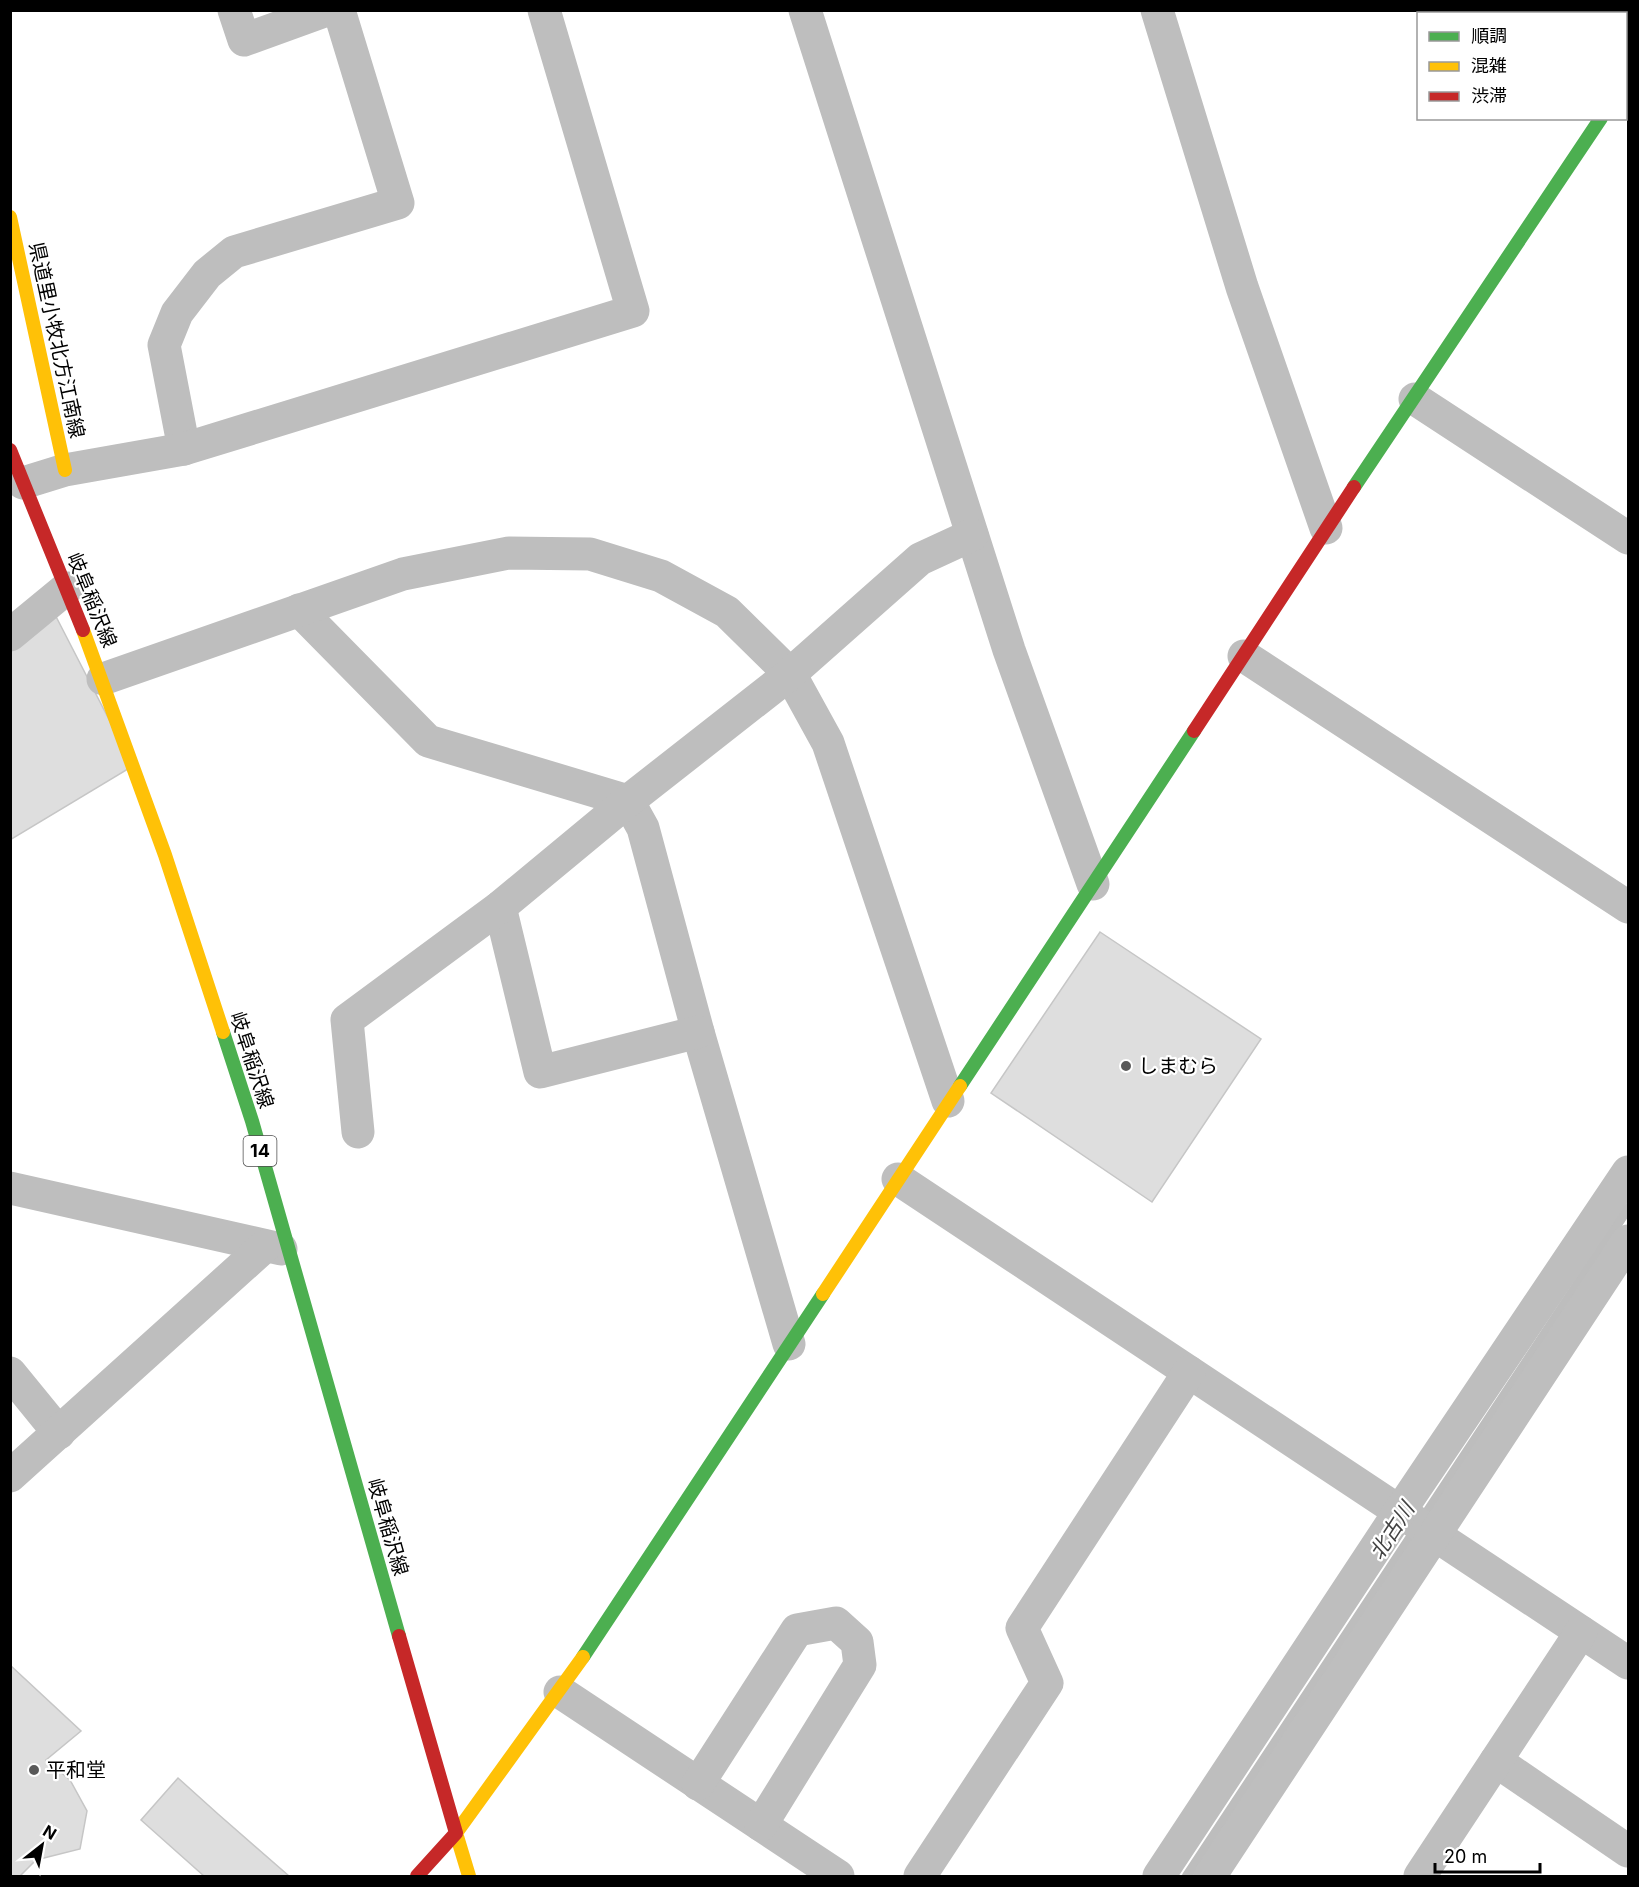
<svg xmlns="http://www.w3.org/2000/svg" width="1639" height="1887" viewBox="0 0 1639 1887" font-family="Inter,'Noto Sans JP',sans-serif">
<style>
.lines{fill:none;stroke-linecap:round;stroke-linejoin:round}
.stream{stroke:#bdbdbd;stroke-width:10}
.building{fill:#dedede;stroke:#c6c6c6;stroke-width:1.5}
.street{stroke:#bebebe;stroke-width:33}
.fast{stroke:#4caf50;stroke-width:14}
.slow{stroke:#ffc107;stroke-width:14}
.jam{stroke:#c62828;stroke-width:14}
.poi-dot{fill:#595959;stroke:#fff;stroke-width:2}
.labels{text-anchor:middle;stroke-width:4.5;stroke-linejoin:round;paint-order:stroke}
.shield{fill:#fff;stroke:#4c4c4c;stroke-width:1.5}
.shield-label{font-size:18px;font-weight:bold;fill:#000}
.street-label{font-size:20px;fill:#000;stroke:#fff}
.poi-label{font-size:20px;fill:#000;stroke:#fff;text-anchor:start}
.water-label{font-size:21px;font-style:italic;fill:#424242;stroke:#fff}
</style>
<rect width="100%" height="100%" fill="#fff"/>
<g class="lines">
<polyline class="stream" points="1187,1876 1628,1208"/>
</g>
<g class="building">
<polygon points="49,603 133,766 10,840 10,642"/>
<polygon points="1100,932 1261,1039 1152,1202 991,1093"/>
<polygon points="10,1665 81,1731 46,1760 70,1780 87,1811 80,1849 36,1860 20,1876 10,1876"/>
<polygon points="178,1778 218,1814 289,1876 204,1876 141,1820"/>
</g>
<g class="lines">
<g class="street">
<polyline points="234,10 244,40 327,10"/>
<polyline points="805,10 1009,650 1093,884"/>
<polyline points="1157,10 1242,287 1326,528"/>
<polyline points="1415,399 1628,538"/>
<polyline points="184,449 164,345 177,313 207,274 234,252 398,203 339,10"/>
<polyline points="23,483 65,470 184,449 633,311 544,10"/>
<polyline points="299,610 428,741 628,801 643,828 698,1032 789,1344"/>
<polyline points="10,635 67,588"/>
<polyline points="1244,656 1628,907"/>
<polyline points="103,679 403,574 509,553 590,554 661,576 727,612 790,674 828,743 948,1101"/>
<polyline points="500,907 540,1072 698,1032"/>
<polyline points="358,1132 347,1020 500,907 628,801 790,674 920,559 972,535"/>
<polyline points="898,1179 1628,1663"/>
<polyline points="10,1188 281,1249"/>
<polyline points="10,1373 59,1433"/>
<polyline points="10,1476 265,1246"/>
<polyline points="560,1692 838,1876"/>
<polyline points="1496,1761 1628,1851"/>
<polyline points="698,1784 797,1630 836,1623 857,1642 860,1665 761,1825"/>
<polyline points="920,1876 1047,1683 1022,1628 1189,1372"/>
<polyline points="1159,1876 1400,1511 1628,1172"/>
<polyline points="1210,1876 1628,1241"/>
<polyline points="1420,1876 1581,1632"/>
</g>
<g class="fast">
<polyline points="1354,487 1601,118"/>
<polyline points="223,1032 252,1121 399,1636"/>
<polyline points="960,1086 1194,731"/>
<polyline points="583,1657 823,1294"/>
</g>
<g class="slow">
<polyline points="1626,82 1628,78"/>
<polyline points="10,217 65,470"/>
<polyline points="83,630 165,855 223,1032"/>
<polyline points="823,1294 960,1086"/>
<polyline points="469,1876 456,1833 583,1657"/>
</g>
<g class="jam">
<polyline points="10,450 83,630"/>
<polyline points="1194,731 1354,487"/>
<polyline points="399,1636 456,1833 417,1876"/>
</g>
</g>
<g class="poi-dot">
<circle cx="1126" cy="1066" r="6"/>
<circle cx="34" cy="1770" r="6"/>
</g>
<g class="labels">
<rect class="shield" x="243.5" y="1136" width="33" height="30" rx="4.5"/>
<g class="shield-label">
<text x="260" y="1157">14</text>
</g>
<g class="street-label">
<text transform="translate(57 340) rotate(78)" y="7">県道里小牧北方江南線</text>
<text transform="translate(92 600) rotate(68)" y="7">岐阜稲沢線</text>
<text transform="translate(252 1060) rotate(72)" y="7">岐阜稲沢線</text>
<text transform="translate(388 1527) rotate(74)" y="7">岐阜稲沢線</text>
</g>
<g class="poi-label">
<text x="1138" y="1073">しまむら</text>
<text x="46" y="1777">平和堂</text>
</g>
<g class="water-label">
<text transform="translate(1392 1531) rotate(-57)" y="7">北古川</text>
</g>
</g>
<rect width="1639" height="1887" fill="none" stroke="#000000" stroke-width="24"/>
<rect x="1417" y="12" width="210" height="108" fill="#ffffff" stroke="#999999" stroke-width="1.5"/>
<rect x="1429" y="32" width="30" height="9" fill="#4caf50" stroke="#999999" stroke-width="1.5"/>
<text x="1471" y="42" font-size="18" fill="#000000">順調</text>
<rect x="1429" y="62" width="30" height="9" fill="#ffc107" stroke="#999999" stroke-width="1.5"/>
<text x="1471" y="72" font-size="18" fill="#000000">混雑</text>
<rect x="1429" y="92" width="30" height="9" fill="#c62828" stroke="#999999" stroke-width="1.5"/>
<text x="1471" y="102" font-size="18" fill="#000000">渋滞</text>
<g transform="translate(42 1845) rotate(31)" stroke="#ffffff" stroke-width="4.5" paint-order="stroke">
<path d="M0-4.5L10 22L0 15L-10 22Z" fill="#000000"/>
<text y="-9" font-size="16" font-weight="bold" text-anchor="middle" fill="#000000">N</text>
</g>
<path d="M1435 1863v9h105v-9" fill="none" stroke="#000000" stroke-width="3"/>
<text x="1444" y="1863" font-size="18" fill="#000000" stroke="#ffffff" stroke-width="4.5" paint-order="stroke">20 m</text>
</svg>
